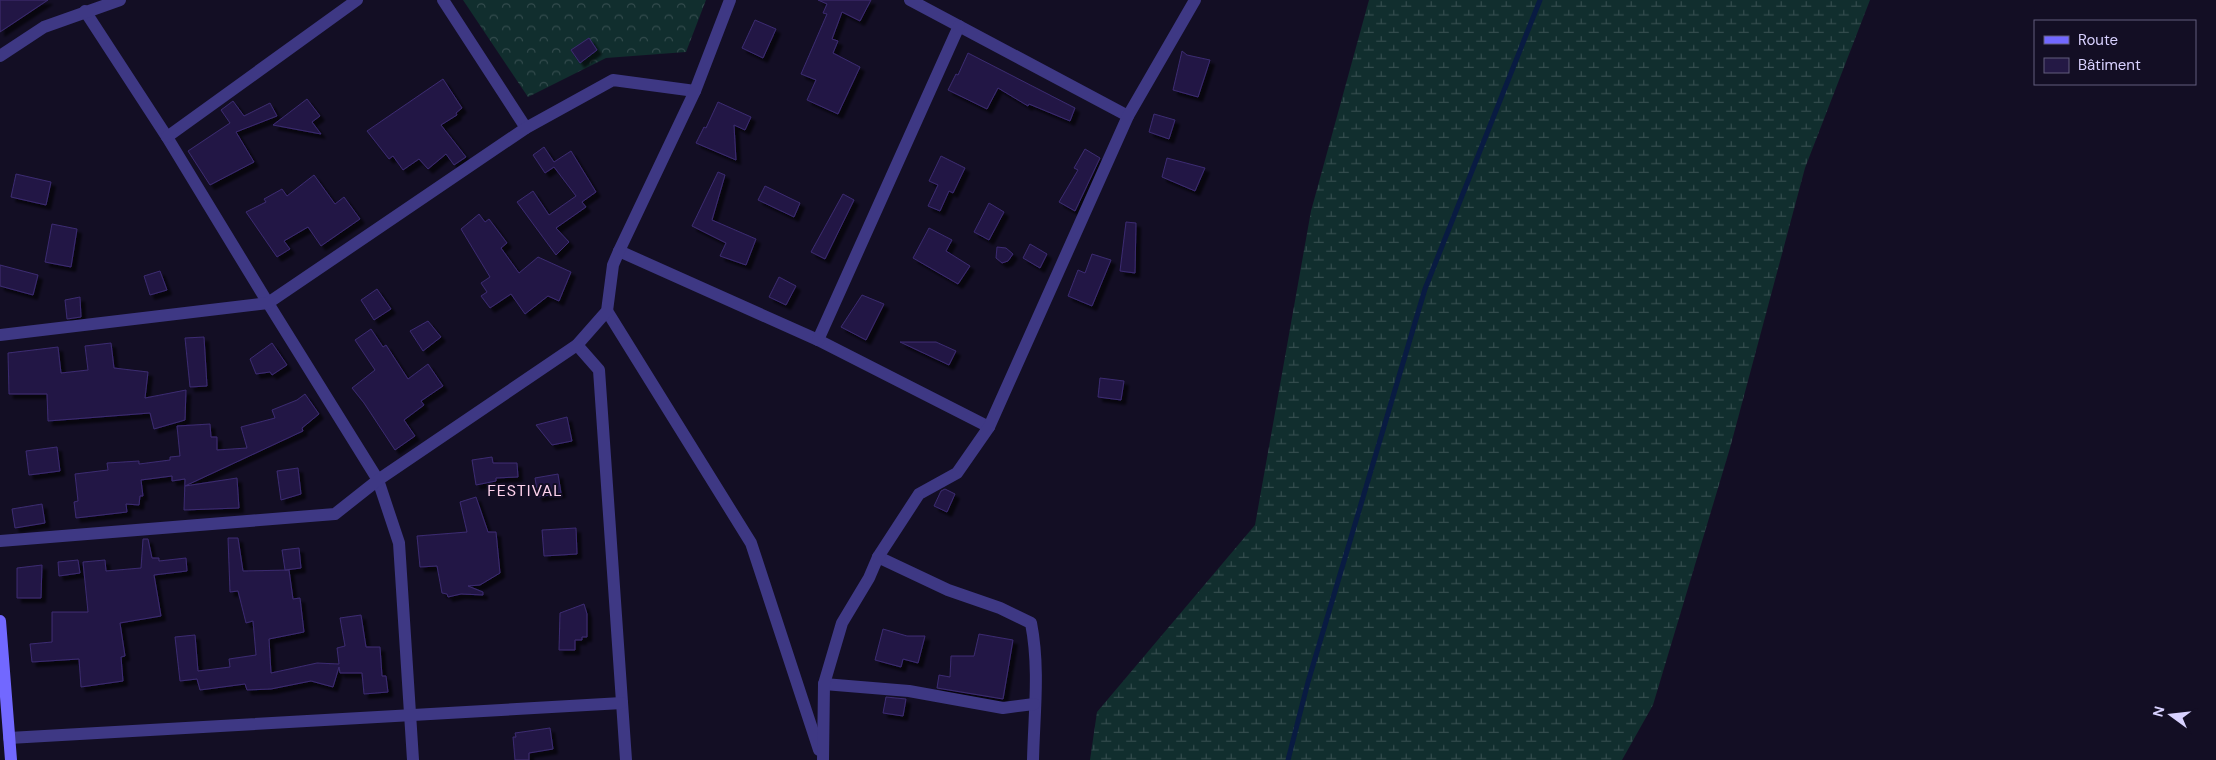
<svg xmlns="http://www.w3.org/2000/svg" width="2216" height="760" viewBox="0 0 2216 760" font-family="'DM Sans',sans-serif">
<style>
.forest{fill:url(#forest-crowns)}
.wetland{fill:url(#wetland-marsh)}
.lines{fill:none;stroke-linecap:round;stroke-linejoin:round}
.stream{stroke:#091b42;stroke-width:5}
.building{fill:#241945;stroke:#3c2b72;filter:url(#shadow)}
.street{stroke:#3e3884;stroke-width:12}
.secondary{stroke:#7268ff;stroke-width:12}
.labels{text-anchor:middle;stroke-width:4;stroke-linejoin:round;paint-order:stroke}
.neighbourhood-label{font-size:16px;letter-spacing:1px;fill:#ffd3ed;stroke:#130e24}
</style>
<defs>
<pattern id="forest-crowns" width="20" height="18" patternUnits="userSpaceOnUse" patternTransform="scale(1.25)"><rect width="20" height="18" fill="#112e2e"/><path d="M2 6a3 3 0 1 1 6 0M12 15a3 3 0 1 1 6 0" fill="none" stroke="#334b4d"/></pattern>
<pattern id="wetland-marsh" width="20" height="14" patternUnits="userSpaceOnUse" patternTransform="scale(1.25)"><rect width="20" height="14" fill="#112e2e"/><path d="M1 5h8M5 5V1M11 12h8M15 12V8" fill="none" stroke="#334b4d"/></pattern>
<filter id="shadow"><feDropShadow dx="4.5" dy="4.5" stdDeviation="1" flood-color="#0009"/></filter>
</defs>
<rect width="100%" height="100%" fill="#130e24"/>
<polygon class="forest" points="463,0 706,0 686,52 606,58 528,97"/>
<polygon class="wetland" points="1369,0 1870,0 1805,168 1730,448 1653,705 1622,760 1090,760 1097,712 1255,525 1311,211"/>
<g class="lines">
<polyline class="stream" points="1288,760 1308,682 1425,289 1540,0"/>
</g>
<g class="building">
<polygon points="0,0 48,0 0,32"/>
<polygon points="818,0 871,0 860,21 842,12 832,39 838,41 833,53 860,67 838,114 807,100 816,80 801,74 827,14 823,13 827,4"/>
<polygon points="755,20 776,29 763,58 742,48"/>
<polygon points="589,38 597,50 580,63 571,50"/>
<polygon points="1182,51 1187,55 1210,60 1198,97 1173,90"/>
<polygon points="968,53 1075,108 1070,121 1029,104 1028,106 998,88 987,109 948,90 956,74 958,75"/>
<polygon points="443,79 462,108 456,113 457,115 441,125 466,157 454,165 446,154 428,169 419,159 403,170 393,156 389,159 367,131"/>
<polygon points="307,99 320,116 312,122 321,134 273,125"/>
<polygon points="233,101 244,116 270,103 277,116 236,132 254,162 210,185 188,151 230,123 221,110"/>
<polygon points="718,102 751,117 745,130 734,125 736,160 696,143 704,127 706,128"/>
<polygon points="1154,114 1175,120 1169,139 1149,132"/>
<polygon points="544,147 554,162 571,151 596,192 582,202 586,207 556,228 569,242 556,255 517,202 533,191 549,215 576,196 554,167 545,173 533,155"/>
<polygon points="1085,149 1100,158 1075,211 1059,202 1078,170 1074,168"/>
<polygon points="941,156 965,168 953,193 949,191 940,211 928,206 938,185 929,181"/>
<polygon points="1167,158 1205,168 1195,191 1162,177"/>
<polygon points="718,172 725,175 712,220 756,239 746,265 720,256 726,243 692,226"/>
<polygon points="16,174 51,182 46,205 11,197"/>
<polygon points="314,175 335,204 344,197 360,219 321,246 308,227 284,241 290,249 277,257 246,212 266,202 264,199 282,189 287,196"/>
<polygon points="765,186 800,203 794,217 758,200"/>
<polygon points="843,194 854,200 825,259 811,252"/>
<polygon points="989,203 1004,212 989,240 974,232"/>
<polygon points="479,214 485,222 489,219 507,243 501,248 519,273 538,257 571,272 559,301 548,296 525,314 511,294 490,308 481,296 487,292 481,283 490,277 461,229"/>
<polygon points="1126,222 1136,223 1135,273 1120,271"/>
<polygon points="52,224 77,229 71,267 45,262"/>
<polygon points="929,228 952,240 946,251 970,266 958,284 913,258"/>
<polygon points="1030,244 1047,254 1040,268 1023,258"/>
<polygon points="997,247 1006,248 1013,254 1008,261 1002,263 996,258"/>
<polygon points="1092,254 1111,260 1092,306 1068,296 1078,270 1085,273"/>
<polygon points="0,265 38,275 33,295 0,286"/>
<polygon points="160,271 167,290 150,295 144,276"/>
<polygon points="779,277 796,286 786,305 769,297"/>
<polygon points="377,289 391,309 374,320 361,300"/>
<polygon points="862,295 884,304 866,340 841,327"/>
<polygon points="80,297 81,317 67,319 65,300"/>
<polygon points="428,321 441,337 423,351 410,331"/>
<polygon points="371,329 383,347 386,345 408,379 428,364 443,386 421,401 424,405 404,420 415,436 395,450 364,403 352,388 375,370 355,340"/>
<polygon points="204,337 207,386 190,387 185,338"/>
<polygon points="900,342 936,342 956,351 949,365"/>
<polygon points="111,343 114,368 148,372 145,398 186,390 185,420 154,429 150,413 48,421 47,394 9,394 8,353 58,347 61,373 88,370 85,346"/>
<polygon points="272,343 287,365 272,375 270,372 256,374 250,359"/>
<polygon points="1100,378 1124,381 1121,400 1098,397"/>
<polygon points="305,394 319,414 302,428 303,431 185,486 237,478 239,508 184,510 185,479 172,481 172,476 141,480 143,496 140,496 139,505 126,504 127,512 76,518 74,502 78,501 75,474 108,470 107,463 139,461 139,464 170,460 170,457 180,456 177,426 210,424 211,437 217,437 217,450 247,448 241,427 275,418 272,410 297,400"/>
<polygon points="567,417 572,441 552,445 536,425"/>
<polygon points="57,447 60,471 29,475 26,451"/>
<polygon points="492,457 493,463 517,463 518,477 496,478 496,481 476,485 472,460"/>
<polygon points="298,468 301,494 281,500 277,471"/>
<polygon points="558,474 561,493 538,497 535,478"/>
<polygon points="945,489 955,494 947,512 934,506 941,491"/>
<polygon points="476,497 488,532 496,532 500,573 480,585 468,586 483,592 483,595 461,594 448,597 447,594 442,593 437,566 420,567 417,536 467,532 460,502"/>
<polygon points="42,504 45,523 15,528 12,509"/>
<polygon points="576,528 577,554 544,556 542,530"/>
<polygon points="228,538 238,538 243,571 289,570 293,599 300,598 304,632 269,639 271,673 317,663 339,664 337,648 345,646 340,618 361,615 366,647 380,647 382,676 386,676 388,692 364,694 362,673 340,673 339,667 333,687 311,681 271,689 247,690 245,684 200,690 197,679 180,681 175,637 195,635 198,671 230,667 229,659 256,655 253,621 246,623 238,591 230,592"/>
<polygon points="143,539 148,539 152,558 159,558 159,561 186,558 187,571 154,575 161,616 120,623 125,656 121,657 123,681 81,687 79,659 32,662 30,644 52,642 52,612 88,612 83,562 105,560 106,571 141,568"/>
<polygon points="299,548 301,568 285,570 282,550"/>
<polygon points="78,560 80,573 59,576 58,562"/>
<polygon points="42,565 41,598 17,598 17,568"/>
<polygon points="584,604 587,614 587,637 582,637 582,640 575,640 575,650 559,650 560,613"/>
<polygon points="883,629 907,636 925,636 918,663 903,659 901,667 875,660"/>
<polygon points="979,634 1013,640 1003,699 937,688 939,675 950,677 951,656 974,656"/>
<polygon points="886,697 906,699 903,716 883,713"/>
<polygon points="550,728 553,749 529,753 529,760 515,760 513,737 516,737 515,733"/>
</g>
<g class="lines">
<g class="street">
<polyline points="443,0 526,128"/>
<polyline points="910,0 1128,116"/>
<polyline points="85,11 167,137 268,303 378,480 399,543 413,760"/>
<polyline points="0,56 44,27 120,0"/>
<polyline points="167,137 357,0"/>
<polyline points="619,251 818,340 989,427"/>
<polyline points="607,311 751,543 819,750"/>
<polyline points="0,335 268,303 526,128 613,80 695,91"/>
<polyline points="818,340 959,26"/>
<polyline points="577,345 599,370 626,760"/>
<polyline points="0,541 335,514 378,480 577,345 607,311 613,265 619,251 695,91 730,0"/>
<path d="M 878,557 L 948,590 L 1000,608 L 1031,623 C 1040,669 1034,714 1033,760"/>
<polyline points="824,684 909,691 1003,708 1034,704"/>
<polyline points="9,738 622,703"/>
<polyline points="823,760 824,684 842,623 869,578 878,557 919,494 957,473 989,427 1128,116 1195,0"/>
</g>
<polyline class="secondary" points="0,621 11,760"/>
</g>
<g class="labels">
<g class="neighbourhood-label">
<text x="525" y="496">FESTIVAL</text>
</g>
</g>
<rect x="2034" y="20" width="162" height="65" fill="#130e24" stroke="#625c7c"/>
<rect x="2044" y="36" width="25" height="8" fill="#7268ff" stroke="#625c7c"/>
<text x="2078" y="45" font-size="15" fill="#d8d1ff">Route</text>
<rect x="2044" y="58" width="25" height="15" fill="#241945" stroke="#625c7c"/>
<text x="2078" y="70" font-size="15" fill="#d8d1ff">Bâtiment</text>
<g transform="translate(2171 715) rotate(285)" stroke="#130e24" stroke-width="4" paint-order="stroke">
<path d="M0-4L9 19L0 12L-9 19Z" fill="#d8d1ff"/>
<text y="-8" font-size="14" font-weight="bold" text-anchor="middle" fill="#d8d1ff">N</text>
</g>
</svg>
